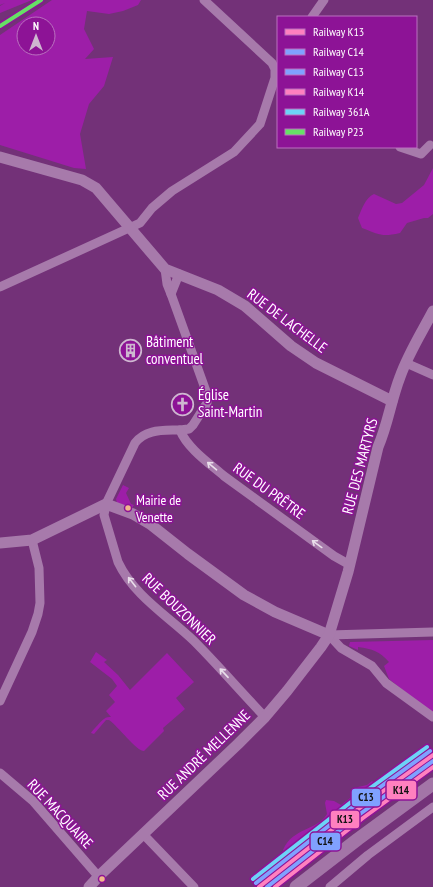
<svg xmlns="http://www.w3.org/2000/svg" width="433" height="887" viewBox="0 0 433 887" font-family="'PT Sans Narrow',sans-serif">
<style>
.green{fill:#9d1ea8;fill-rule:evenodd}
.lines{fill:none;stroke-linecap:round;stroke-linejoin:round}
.minor{stroke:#a77aab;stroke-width:9}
.tertiary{stroke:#a77aab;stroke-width:11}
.secondary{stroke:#a375a7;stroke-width:13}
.rail-1-casing{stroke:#8d1396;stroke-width:7}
.rail-2-casing{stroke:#8d1396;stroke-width:7}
.rail-3-casing{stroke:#8d1396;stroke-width:7}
.rail-4-casing{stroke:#8d1396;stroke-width:7}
.rail-5-casing{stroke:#8d1396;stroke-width:7}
.rail-6-casing{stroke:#8d1396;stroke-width:7}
.rail-1{stroke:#ff80bf;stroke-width:4}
.rail-2{stroke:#80a1ff;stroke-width:4}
.rail-3{stroke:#80a1ff;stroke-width:4}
.rail-4{stroke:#ff80bf;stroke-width:4}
.rail-5{stroke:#6dd3f7;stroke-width:4}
.rail-6{stroke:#66e066;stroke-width:4}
.oneway{stroke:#e9deea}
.bus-dot{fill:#f1b78d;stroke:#8d1396;stroke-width:1.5}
.labels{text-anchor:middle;stroke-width:3;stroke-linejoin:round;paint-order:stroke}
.bus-label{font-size:14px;fill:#fff;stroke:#8d1396;text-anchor:start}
.street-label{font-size:15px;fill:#fff;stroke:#8d1396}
.poi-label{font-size:15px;fill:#fff;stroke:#8d1396;text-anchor:start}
.line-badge{stroke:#8d1396;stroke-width:1.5}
.pale-badge-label{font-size:11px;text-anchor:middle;font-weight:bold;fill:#111}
</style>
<rect width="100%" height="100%" fill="#733178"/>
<g class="green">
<polygon points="0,0 32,0 0,13 0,6 5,3 0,5"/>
<path d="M 52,0 L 141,0 L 138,5 L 123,11 L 109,14 L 87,11 L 84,29 L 94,49 L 85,59 L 113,57 L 104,86 L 89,104 L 80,134 L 86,169 L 74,168 L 0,145 L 0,35 ZM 24,24 L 48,24 L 48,48 L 24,48 Z"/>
<path d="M 433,168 L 433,214 L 428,218 L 424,218 L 407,223 L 400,233 C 382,237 380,235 362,228 L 358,218 C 362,209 365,198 374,194 L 396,204 L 402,203 L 424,185 Z"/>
<polygon points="123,485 129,488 126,493 131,504 134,505 132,508 117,503 116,499"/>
<path d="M 433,640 L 433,714 L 389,679 L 384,666 L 389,662 C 379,651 373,649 358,647 L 358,650 L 349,646 L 350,642 Z"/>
<path d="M 96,652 L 107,660 L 104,662 L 118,675 L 130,690 L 167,653 L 194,682 L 176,698 L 185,709 L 163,728 L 164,731 L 144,751 C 136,751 118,726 109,720 L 106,720 L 94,734 L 91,733 C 92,731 102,720 104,719 C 106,717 109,717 111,717 L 106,711 L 115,702 L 109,695 L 117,686 L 112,679 L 90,662 Z"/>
<path d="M 372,781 L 374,783 L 373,787 L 339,811 L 288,855 L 283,850 C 293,827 317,831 327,814 L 325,803 L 326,800 L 334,801 L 341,805 L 354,795 L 355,790 L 358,787 L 367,785 Z"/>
</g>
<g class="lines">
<g class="minor">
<polyline points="312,17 324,0"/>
<polyline points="400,147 421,154 430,145"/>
<polyline points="165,269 167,284 171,294 179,274"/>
<polyline points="0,287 140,223 152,208 172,191 234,152 260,124 275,78 275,69 272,63 204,0"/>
<path d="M 171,294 L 207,394 L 207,403 L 193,425 L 189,429 C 170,432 148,426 135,443 L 106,504 L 104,515 L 118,562 C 134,596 168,616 194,641 C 218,665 241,692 265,717"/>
<polyline points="406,363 433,375"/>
<path d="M 180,430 C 187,448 210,464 224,476 L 334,556 L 350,565"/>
<polyline points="329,635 341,648 372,666 386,683 433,717"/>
<polyline points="329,635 433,632"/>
<polyline points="0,701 32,632 38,614 40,603 39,568 32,540"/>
<polyline points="0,773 33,801 98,876"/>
<polyline points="143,834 194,887"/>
<polyline points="330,887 368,855 433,807"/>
</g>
<g class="tertiary">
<polyline points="0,157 82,180 96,188 165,269 218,290 245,306 291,346 316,363 392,401"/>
<polyline points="0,543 32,540 106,504 133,514 150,524 188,554 244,595 275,612 329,635"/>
<path d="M 89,887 L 100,875 L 238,744 L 265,717 L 287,691 L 321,647 L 329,635 L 348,572 L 378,447 C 388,424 391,400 400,377 C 408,354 422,332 433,311"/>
</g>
<polyline class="secondary" points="296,887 358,839 433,784"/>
<defs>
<polyline id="rail-1" points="259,887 357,810 433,755"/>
<polyline id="rail-2" points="267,887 360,814 433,761"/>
<polyline id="rail-3" points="256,883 354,806 430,751"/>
<polyline id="rail-4" points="275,887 363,818 433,767"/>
<polyline id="rail-5" points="253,879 351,802 427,747"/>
<polyline id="rail-6" points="0,26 41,0"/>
</defs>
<use href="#rail-1" class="rail-1-casing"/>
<use href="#rail-2" class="rail-2-casing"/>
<use href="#rail-3" class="rail-3-casing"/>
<use href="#rail-4" class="rail-4-casing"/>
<use href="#rail-5" class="rail-5-casing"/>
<use href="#rail-6" class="rail-6-casing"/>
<use href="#rail-1" class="rail-1"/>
<use href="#rail-2" class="rail-2"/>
<use href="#rail-3" class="rail-3"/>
<use href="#rail-4" class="rail-4"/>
<use href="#rail-5" class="rail-5"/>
<use href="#rail-6" class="rail-6"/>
</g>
<defs><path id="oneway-shaft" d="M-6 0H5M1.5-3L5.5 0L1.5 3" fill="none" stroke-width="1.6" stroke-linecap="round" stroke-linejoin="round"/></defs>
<g class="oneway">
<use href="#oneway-shaft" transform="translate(212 466) rotate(-140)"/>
<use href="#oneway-shaft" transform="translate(317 544) rotate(-144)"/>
<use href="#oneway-shaft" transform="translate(132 582) rotate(-128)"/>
<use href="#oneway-shaft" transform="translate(224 673) rotate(-133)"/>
</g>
<defs>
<symbol id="building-ring" viewBox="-11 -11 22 22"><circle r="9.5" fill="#8d1396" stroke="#ceb7d0" stroke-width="1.5"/><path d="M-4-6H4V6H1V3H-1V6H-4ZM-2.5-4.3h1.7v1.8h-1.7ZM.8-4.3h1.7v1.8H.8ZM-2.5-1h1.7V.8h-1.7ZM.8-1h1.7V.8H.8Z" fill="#ceb7d0"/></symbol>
<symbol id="church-ring" viewBox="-11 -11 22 22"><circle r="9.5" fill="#8d1396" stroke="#ceb7d0" stroke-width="1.5"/><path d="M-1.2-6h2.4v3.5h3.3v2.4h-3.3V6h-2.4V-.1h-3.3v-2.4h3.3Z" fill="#ceb7d0"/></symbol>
</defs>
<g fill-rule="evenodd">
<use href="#building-ring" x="118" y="338" width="25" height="25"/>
<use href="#church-ring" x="170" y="392" width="25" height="25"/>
</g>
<g class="bus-dot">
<circle cx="128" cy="508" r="3.5"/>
<circle cx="102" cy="879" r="3.5"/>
</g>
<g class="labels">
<g class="bus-label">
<text x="136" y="505">Mairie de<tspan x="136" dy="17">Venette</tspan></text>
</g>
<g class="street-label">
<text transform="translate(287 321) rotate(37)" y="5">RUE DE LACHELLE</text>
<text transform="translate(360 466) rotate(-75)" y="5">RUE DES MARTYRS</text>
<text transform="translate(269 491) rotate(36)" y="5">RUE DU PRÊTRE</text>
<text transform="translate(179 609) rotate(44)" y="5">RUE BOUZONNIER</text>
<text transform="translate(204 755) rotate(-44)" y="5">RUE ANDRÉ MELLENNE</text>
<text transform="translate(60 814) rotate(47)" y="5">RUE MACQUAIRE</text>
</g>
<g class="poi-label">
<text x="146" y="347">Bâtiment<tspan x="146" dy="17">conventuel</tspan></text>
<text x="198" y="400">Église<tspan x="198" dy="17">Saint-Martin</tspan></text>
</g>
</g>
<g class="line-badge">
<rect x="386" y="780" width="31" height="20" rx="4" fill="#ff80bf"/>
<rect x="351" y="788" width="30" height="19" rx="4" fill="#80a1ff"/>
<rect x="330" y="810" width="30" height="19" rx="4" fill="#ff80bf"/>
<rect x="310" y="832" width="31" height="19" rx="4" fill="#80a1ff"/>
</g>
<g class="pale-badge-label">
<text x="401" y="794">K14</text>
<text x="366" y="801">C13</text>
<text x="345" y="823">K13</text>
<text x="325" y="845">C14</text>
</g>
<rect x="277" y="16" width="140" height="132" fill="#8d1396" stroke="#bb71c0"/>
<rect x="285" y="29" width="20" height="6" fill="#ff80bf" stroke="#bb71c0"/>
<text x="313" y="36" font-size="12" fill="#ffffff">Railway K13</text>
<rect x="285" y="49" width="20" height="6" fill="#80a1ff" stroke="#bb71c0"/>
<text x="313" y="56" font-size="12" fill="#ffffff">Railway C14</text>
<rect x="285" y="69" width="20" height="6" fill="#80a1ff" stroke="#bb71c0"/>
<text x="313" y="76" font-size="12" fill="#ffffff">Railway C13</text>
<rect x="285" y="89" width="20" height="6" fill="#ff80bf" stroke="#bb71c0"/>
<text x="313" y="96" font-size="12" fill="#ffffff">Railway K14</text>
<rect x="285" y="109" width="20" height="6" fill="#6dd3f7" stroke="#bb71c0"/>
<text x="313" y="116" font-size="12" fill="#ffffff">Railway 361A</text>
<rect x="285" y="129" width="20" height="6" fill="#66e066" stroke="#bb71c0"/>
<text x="313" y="136" font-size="12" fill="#ffffff">Railway P23</text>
<g transform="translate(36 36)"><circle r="19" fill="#8d1396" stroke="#bb71c0"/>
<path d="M0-3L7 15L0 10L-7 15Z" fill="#ceb7d0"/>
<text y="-6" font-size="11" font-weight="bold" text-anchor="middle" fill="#ffffff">N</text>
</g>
</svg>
